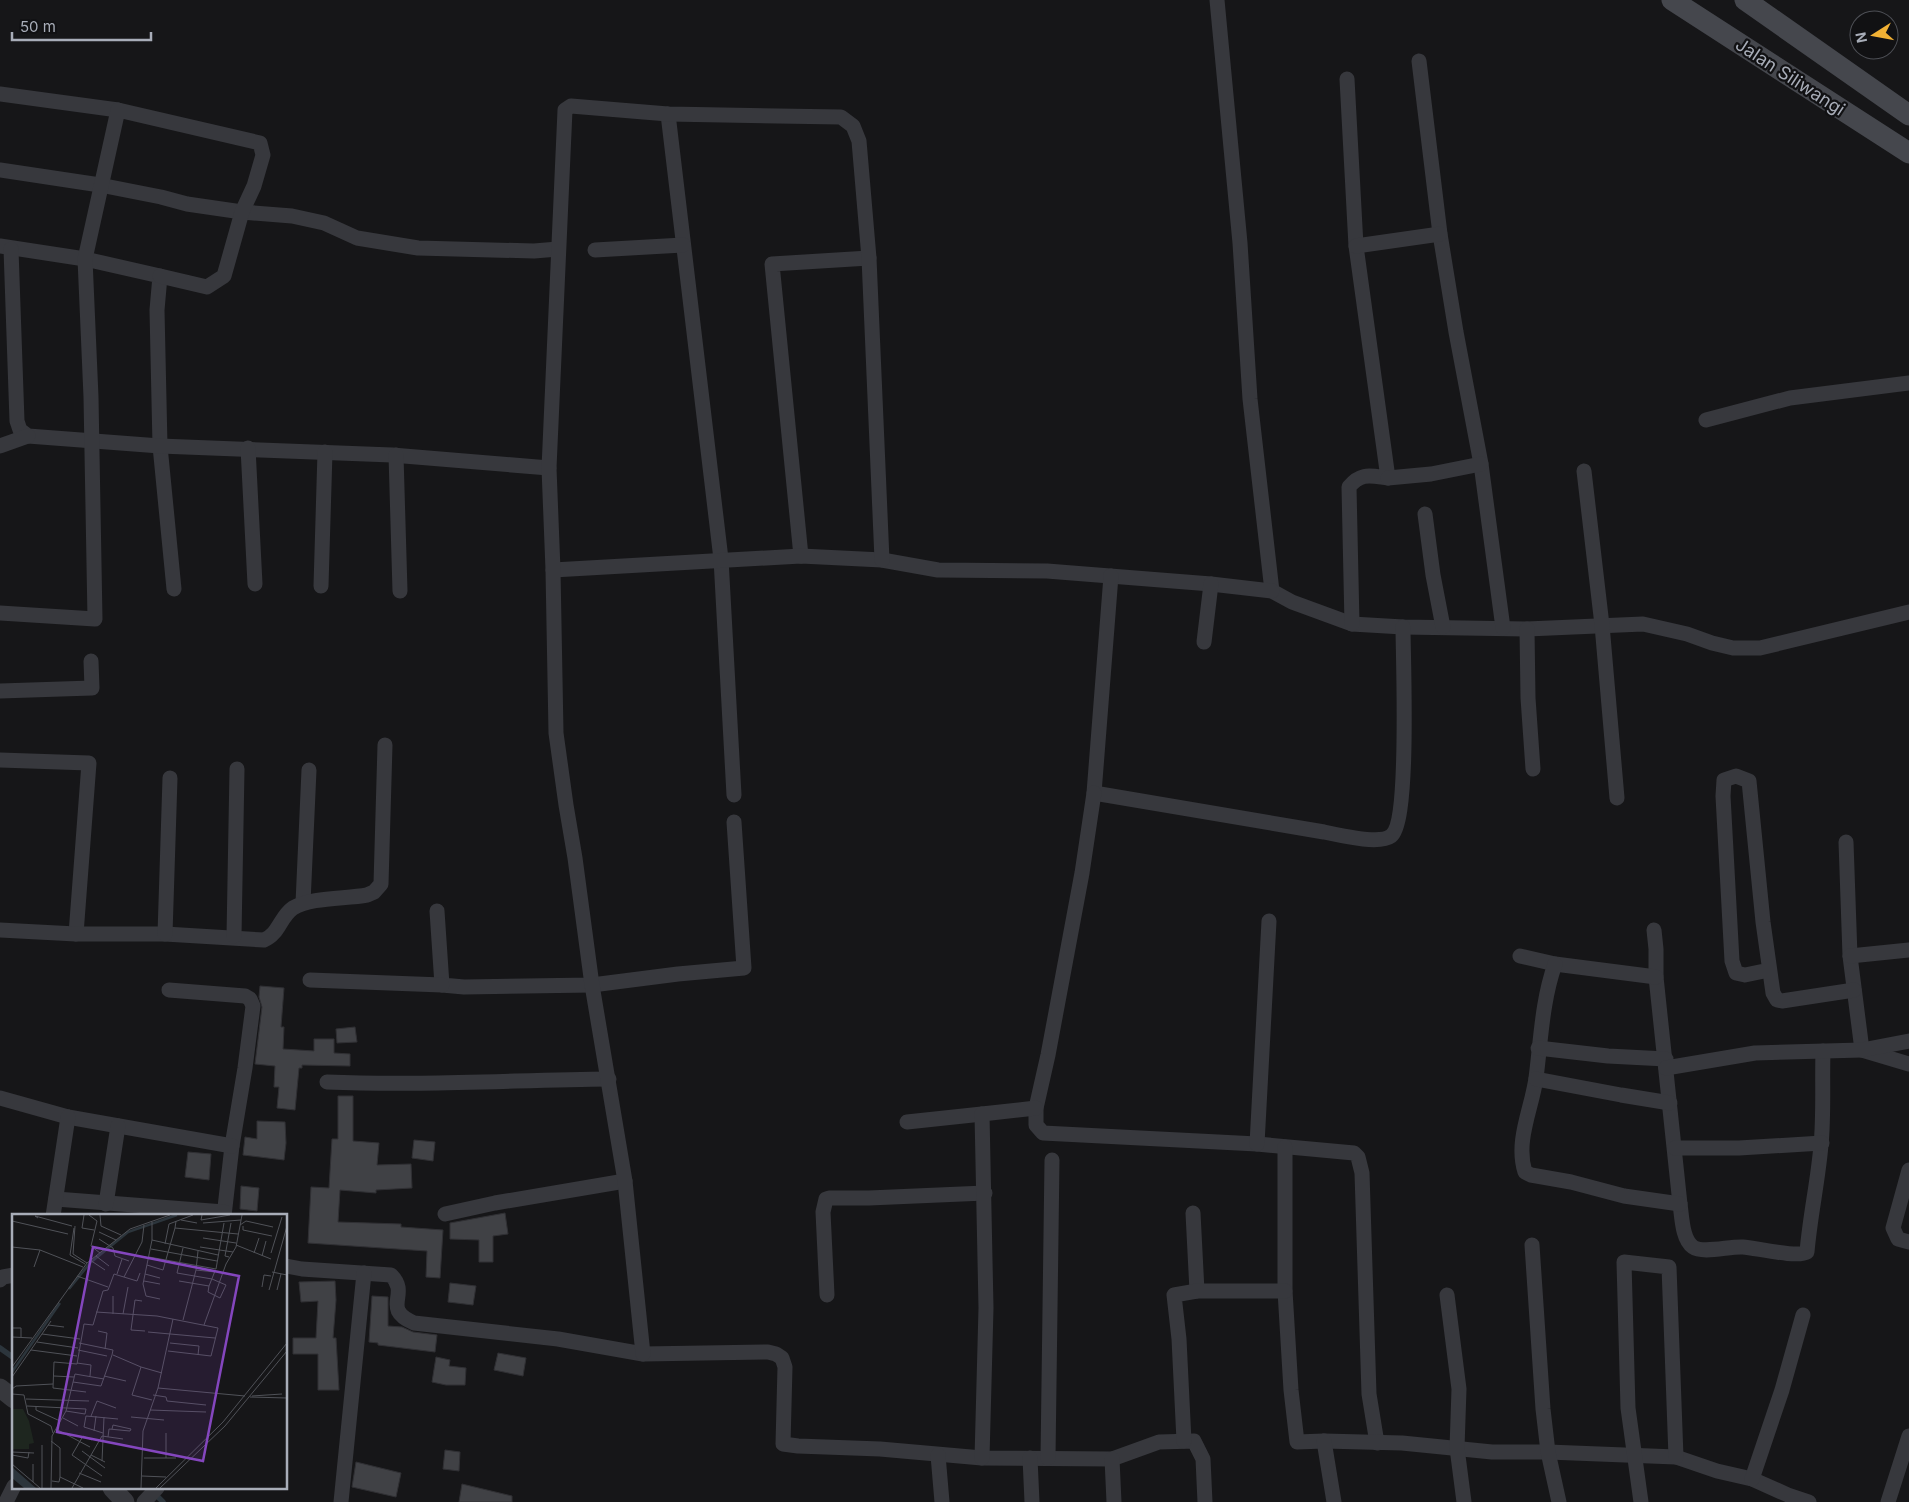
<svg xmlns="http://www.w3.org/2000/svg" width="1909" height="1502" viewBox="0 0 1909 1502" font-family="Inter,sans-serif">
<style>
.lines{fill:none;stroke-linecap:round;stroke-linejoin:round}
.stream{stroke:#2c353c;stroke-width:5.5}
.building{fill:#404145;stroke:#303034}
.minor{stroke:#37383d;stroke-width:15}
.tertiary{stroke:#37383d;stroke-width:19}
.secondary{stroke:#45474d;stroke-width:21}
.labels{text-anchor:middle;stroke-width:4.5;stroke-linejoin:round;paint-order:stroke}
.street-label{font-size:18px;fill:#a8adb8;stroke:#111113}
.inset-river{fill:none;stroke:#2c353c;stroke-width:2.5}
.inset-road{fill:none;stroke:#505258;stroke-width:1}
.view{fill:#8446be;fill-opacity:0.15;stroke:#8446be;stroke-width:2.5}
.inset-edge{fill:none;stroke:#a8adb8;stroke-width:2.5}
</style>
<rect width="100%" height="100%" fill="#161618"/>
<g class="lines">
<g class="stream">
<polyline points="0,1348 14,1358"/>
<polyline points="154,1493 163,1502"/>
</g>
</g>
<g class="building">
<polygon points="260,986 284,988 281,1027 284,1027 283,1049 314,1051 314,1039 334,1039 334,1053 350,1054 350,1066 302,1065 302,1068 299,1068 295,1110 277,1108 279,1087 274,1087 275,1066 255,1064 262,1007 259,997"/>
<polygon points="355,1027 357,1042 337,1043 336,1029"/>
<polygon points="338,1096 353,1096 353,1141 379,1143 377,1165 411,1164 412,1188 376,1190 376,1193 340,1190 338,1222 401,1224 401,1227 443,1230 440,1278 426,1277 427,1251 308,1243 311,1187 329,1188 332,1139 338,1139"/>
<polygon points="257,1121 285,1122 286,1143 284,1160 243,1155 245,1137 257,1139"/>
<polygon points="414,1140 435,1142 433,1161 412,1158"/>
<polygon points="188,1152 211,1154 209,1180 185,1177"/>
<polygon points="241,1186 259,1188 257,1211 240,1209"/>
<polygon points="505,1213 508,1234 493,1236 493,1262 479,1262 479,1240 450,1239 450,1223"/>
<polygon points="335,1281 336,1300 333,1338 336,1338 339,1390 318,1390 318,1354 293,1354 293,1338 316,1338 318,1301 301,1302 299,1282"/>
<polygon points="450,1283 476,1286 473,1305 448,1302"/>
<polygon points="372,1296 388,1297 388,1326 402,1327 413,1332 437,1335 435,1352 378,1345 378,1343 369,1342"/>
<polygon points="498,1353 526,1358 523,1376 494,1370"/>
<polygon points="436,1357 450,1360 449,1366 466,1368 465,1385 446,1385 432,1382"/>
<polygon points="445,1450 460,1452 459,1471 443,1469"/>
<polygon points="356,1462 401,1473 396,1497 352,1487"/>
<polygon points="462,1484 512,1496 512,1502 459,1502"/>
</g>
<g class="lines">
<g class="minor">
<polyline points="1217,0 1240,243 1250,399 1272,591 1292,602 1352,624 1403,627 1527,629 1643,624 1687,634 1712,643 1733,648 1760,648 1909,612"/>
<polyline points="1419,61 1440,234 1456,332 1481,464 1503,628"/>
<path d="M 1347,79 L 1356,246 L 1388,478 C 1371,476 1361,472 1349,487 L 1352,624"/>
<polyline points="0,94 118,110"/>
<polyline points="668,114 721,559 734,795"/>
<polyline points="0,170 100,185 161,197 187,204 242,212 292,216 324,223 357,238 418,248 534,251 558,249"/>
<polyline points="0,246 85,259 160,276 157,310 160,446 174,589"/>
<polyline points="1356,246 1440,234"/>
<polyline points="11,249 17,421 20,430 28,436 160,446 392,455 549,468"/>
<polyline points="595,250 683,245"/>
<polyline points="1706,420 1790,398 1909,383"/>
<polyline points="0,446 28,436"/>
<polyline points="248,448 255,584"/>
<polyline points="396,455 400,591"/>
<polyline points="1584,471 1602,625 1617,798"/>
<polyline points="1388,478 1431,474 1481,464"/>
<polyline points="1425,514 1433,575 1443,627"/>
<polyline points="801,556 772,264 869,258"/>
<polyline points="553,570 801,556 882,560 938,570 1047,571 1211,584 1272,591"/>
<path d="M 1111,576 L 1094,793 L 1324,832 C 1339,835 1379,845 1391,836 C 1410,822 1403,658 1403,627"/>
<polyline points="321,586 325,452"/>
<polyline points="0,613 95,619 91,397 85,259 118,110 260,143 263,155 254,186 242,212 224,276 207,287 160,276"/>
<polyline points="1527,629 1528,698 1533,769"/>
<polyline points="1204,642 1211,584"/>
<polyline points="0,691 92,688 91,661"/>
<polyline points="0,760 89,763 76,934"/>
<polyline points="1094,793 1082,873 1048,1055 1036,1108 1036,1125 1043,1133 1257,1144 1354,1153 1358,1157 1362,1173 1369,1394 1377,1443"/>
<polyline points="1846,842 1850,956 1862,1050 1909,1064"/>
<polyline points="303,903 309,770"/>
<polyline points="437,911 442,985 464,987 592,985 678,974 744,968 734,822"/>
<path d="M 0,930 L 76,934 L 165,934 L 264,940 C 279,934 280,917 293,908 C 311,897 345,899 367,895 L 374,892 L 381,884 L 385,745"/>
<path d="M 1654,930 L 1656,949 L 1656,977 L 1680,1204 C 1682,1217 1682,1239 1693,1247 C 1703,1254 1730,1246 1743,1247 C 1756,1248 1798,1258 1807,1252 C 1810,1216 1818,1181 1821,1145 C 1824,1114 1822,1082 1823,1051"/>
<polyline points="165,934 170,778"/>
<polyline points="234,936 237,769"/>
<polyline points="1520,956 1555,964 1656,977"/>
<polyline points="1850,956 1909,950"/>
<path d="M 1555,964 C 1542,1001 1541,1039 1536,1078 C 1532,1108 1515,1141 1525,1172 L 1531,1175 L 1571,1182 L 1624,1196 L 1680,1204"/>
<polyline points="1769,970 1745,975 1736,973 1732,961 1723,796 1724,780 1736,776 1749,781 1763,922 1773,993 1777,1000 1782,1001 1854,990"/>
<polyline points="310,980 442,985"/>
<polyline points="169,990 245,996 250,999 253,1006 245,1068 232,1146 224,1216"/>
<polyline points="1538,1048 1608,1056 1666,1059"/>
<polyline points="1666,1068 1755,1053 1862,1050 1909,1041"/>
<polyline points="1536,1079 1621,1095 1670,1103"/>
<path d="M 327,1082 C 421,1086 515,1080 609,1079"/>
<polyline points="0,1098 68,1117 232,1146"/>
<polyline points="907,1122 982,1114"/>
<polyline points="1257,1144 1269,921"/>
<polyline points="1285,1147 1285,1291 1291,1390 1297,1442 1324,1441 1402,1443 1492,1452 1548,1452 1676,1457 1717,1471 1752,1479 1788,1495 1809,1502"/>
<polyline points="1675,1148 1739,1148 1822,1143"/>
<polyline points="1909,1170 1893,1228 1898,1239 1909,1242"/>
<polyline points="56,1199 224,1212"/>
<polyline points="106,1204 118,1126"/>
<polyline points="1193,1213 1197,1291"/>
<polyline points="445,1214 495,1203 625,1181"/>
<polyline points="53,1216 68,1117"/>
<polyline points="1532,1245 1543,1409 1548,1452 1559,1502"/>
<path d="M 286,1266 L 302,1269 L 391,1275 C 411,1295 380,1308 414,1323 L 558,1339 L 643,1354 L 768,1352 L 776,1354 L 782,1358 L 785,1367 L 783,1444 L 798,1446 L 880,1449 L 982,1458 L 1112,1459 L 1159,1442 L 1194,1441 L 1203,1459 L 1205,1502"/>
<polyline points="0,1280 3,1277 14,1275"/>
<polyline points="827,1295 823,1212 826,1199 829,1198 869,1198 985,1193"/>
<polyline points="1447,1295 1459,1389 1457,1448 1464,1502"/>
<polyline points="643,1354 625,1181 592,985 575,858 566,805 556,733 553,570 549,468 565,110 571,106 668,114 841,117 853,126 859,141 869,258 882,560"/>
<polyline points="1184,1441 1179,1339 1174,1295 1197,1291 1285,1291"/>
<polyline points="1324,1441 1334,1502"/>
<polyline points="938,1455 942,1502"/>
<polyline points="982,1458 986,1308 982,1114 1036,1108"/>
<polyline points="1030,1458 1032,1502"/>
<polyline points="1048,1458 1052,1160"/>
<polyline points="1112,1459 1114,1502"/>
<polyline points="1752,1479 1782,1390 1803,1315"/>
<polyline points="6,1502 14,1486"/>
<polyline points="144,1502 157,1488"/>
<polyline points="341,1502 364,1273"/>
<polyline points="1641,1502 1628,1408 1624,1262 1669,1267 1676,1457"/>
<polyline points="1888,1502 1909,1436"/>
</g>
<g class="tertiary">
<polyline points="0,1388 14,1399"/>
<polyline points="112,1488 125,1502"/>
</g>
<g class="secondary">
<polyline points="1672,0 1909,153"/>
<polyline points="1745,0 1909,115"/>
</g>
</g>
<g class="labels">
<g class="street-label">
<text transform="translate(1790 77) rotate(33)" y="6">Jalan Siliwangi</text>
</g>
</g>
<g transform="translate(12 1214)">
<rect width="275" height="275" fill="#161618"/>
<path d="M 0,195 L 11,195 L 17,207 L 22,229 L 17,230 L 17,235 L 0,235 Z" fill="#1e261f"/>
<path d="M 0,253 L 24,274 L 12,274 L 0,264 Z" fill="#2c353c"/>
<path class="inset-river" d="M 57,75 L 78,49 L 116,18 L 165,1M 0,158 L 48,89"/>
<path class="inset-road" d="M 72,1 L 70,14 L 82,16M 77,1 L 85,7 L 79,32 L 88,39M 88,1 L 89,12 L 109,21M 190,1 L 189,6 L 218,1M 26,4 L 23,2 L 60,12M 169,6 L 185,9M 0,7 L 56,20M 164,7 L 163,14 L 226,20M 140,8 L 140,26 L 131,70 L 134,82 L 148,85M 191,9 L 229,6M 228,11 L 234,7 L 261,13M 63,12 L 61,40 L 75,49M 231,12 L 231,16 L 260,22M 62,14 L 58,41 L 73,50M 87,18 L 104,26M 191,24 L 224,29M 87,25 L 101,34 L 103,42 L 117,47M 140,26 L 206,41M 153,30 L 157,10 L 181,1M 224,31 L 259,45M 0,33 L 28,36 L 71,53M 188,33 L 221,38M 171,34 L 165,59 L 200,65 L 214,71 L 208,84 L 196,78 L 197,72M 139,35 L 205,47M 242,39 L 247,24M 259,39 L 270,3M 84,42 L 97,52M 250,42 L 254,27M 137,43 L 204,55 L 212,9M 217,43 L 213,42 L 219,9M 78,46 L 93,56M 135,51 L 151,56 L 163,14M 22,53 L 28,36M 184,56 L 186,37M 260,58 L 275,61M 105,60 L 110,45M 133,60 L 148,64M 65,62 L 96,73M 112,63 L 130,28 L 132,11M 132,67 L 148,70M 167,67 L 197,72 L 203,57M 250,73 L 252,61 L 259,62M 257,76 L 275,12M 265,76 L 269,60M 130,87 L 123,86 L 119,116 L 133,117M 84,98 L 145,102 L 206,114 L 199,142 L 156,137M 101,100 L 101,82M 111,100 L 116,73M 171,106 L 184,56 L 203,58M 36,111 L 52,113M 192,111 L 214,50 L 224,33 L 230,1M 0,114 L 9,114 L 9,123M 86,117 L 95,119 L 93,135M 136,118 L 203,124M 30,120 L 68,125M 0,123 L 20,124M 25,128 L 66,134M 67,129 L 101,136 L 100,141M 158,129 L 187,132 L 186,141M 19,136 L 65,142M 66,136 L 95,142M 101,141 L 129,153M 65,149 L 79,151 L 78,162M 0,153 L 75,49 L 118,15 L 158,1M 42,162 L 62,163M 92,162 L 114,167M 0,163 L 39,107M 61,168 L 89,172 L 100,141M 146,174 L 161,105M 0,175 L 4,172 L 41,170M 74,178 L 41,174 L 42,148 L 65,150 L 72,110 L 81,111 L 91,77 L 96,76 L 102,60 L 125,67 L 128,59M 0,180 L 12,181 L 16,200 L 39,212 L 41,219M 141,181 L 154,183 L 155,187 L 194,191M 240,182 L 270,180M 238,183 L 275,184M 14,185 L 77,187M 140,186 L 120,181 L 129,153 L 150,159M 15,192 L 74,195 L 73,200 L 54,197M 24,192 L 24,196 L 48,207M 138,196 L 194,198M 79,202 L 85,187 L 104,194M 119,203 L 152,206M 51,204 L 66,212M 44,215 L 78,233M 82,217 L 84,202M 91,219 L 72,213 L 74,202 L 106,205M 96,223 L 97,215 L 118,217 L 119,215 L 101,211 L 100,215M 80,226 L 71,222 L 60,241 L 90,262M 39,227 L 48,234 L 48,263 L 47,268 L 40,267M 70,237 L 93,254M 0,238 L 22,239M 0,241 L 16,244 L 17,238M 79,241 L 93,248M 132,244 L 164,244M 154,244 L 154,219M 90,247 L 92,203M 0,250 L 28,274M 67,259 L 89,268M 130,262 L 154,263M 48,263 L 71,274M 21,268 L 21,250M 30,274 L 30,231M 39,274 L 40,222 L 54,197 L 63,160 L 92,165M 60,274 L 90,222 L 111,225M 129,274 L 131,217 L 146,174 L 233,182M 144,274 L 211,208 L 275,129M 148,274 L 213,212 L 275,137"/>
<path class="view" d="M 81,33 L 227,62 L 191,247 L 45,218 Z"/>
<rect width="275" height="275" class="inset-edge"/>
</g>
<g transform="translate(1874 35) rotate(259)"><circle r="24" fill="#111113" stroke="#4d4f55"/>
<path d="M0-4L9 19L0 12L-9 19Z" fill="#f2b134"/>
<text y="-8" font-size="14" font-weight="bold" text-anchor="middle" fill="#a8adb8">N</text>
</g>
<path d="M12 32v8h139v-8" fill="none" stroke="#a8adb8" stroke-width="2.5"/>
<text x="20" y="32" font-size="15" fill="#a8adb8" stroke="#111113" stroke-width="4" paint-order="stroke">50 m</text>
</svg>
